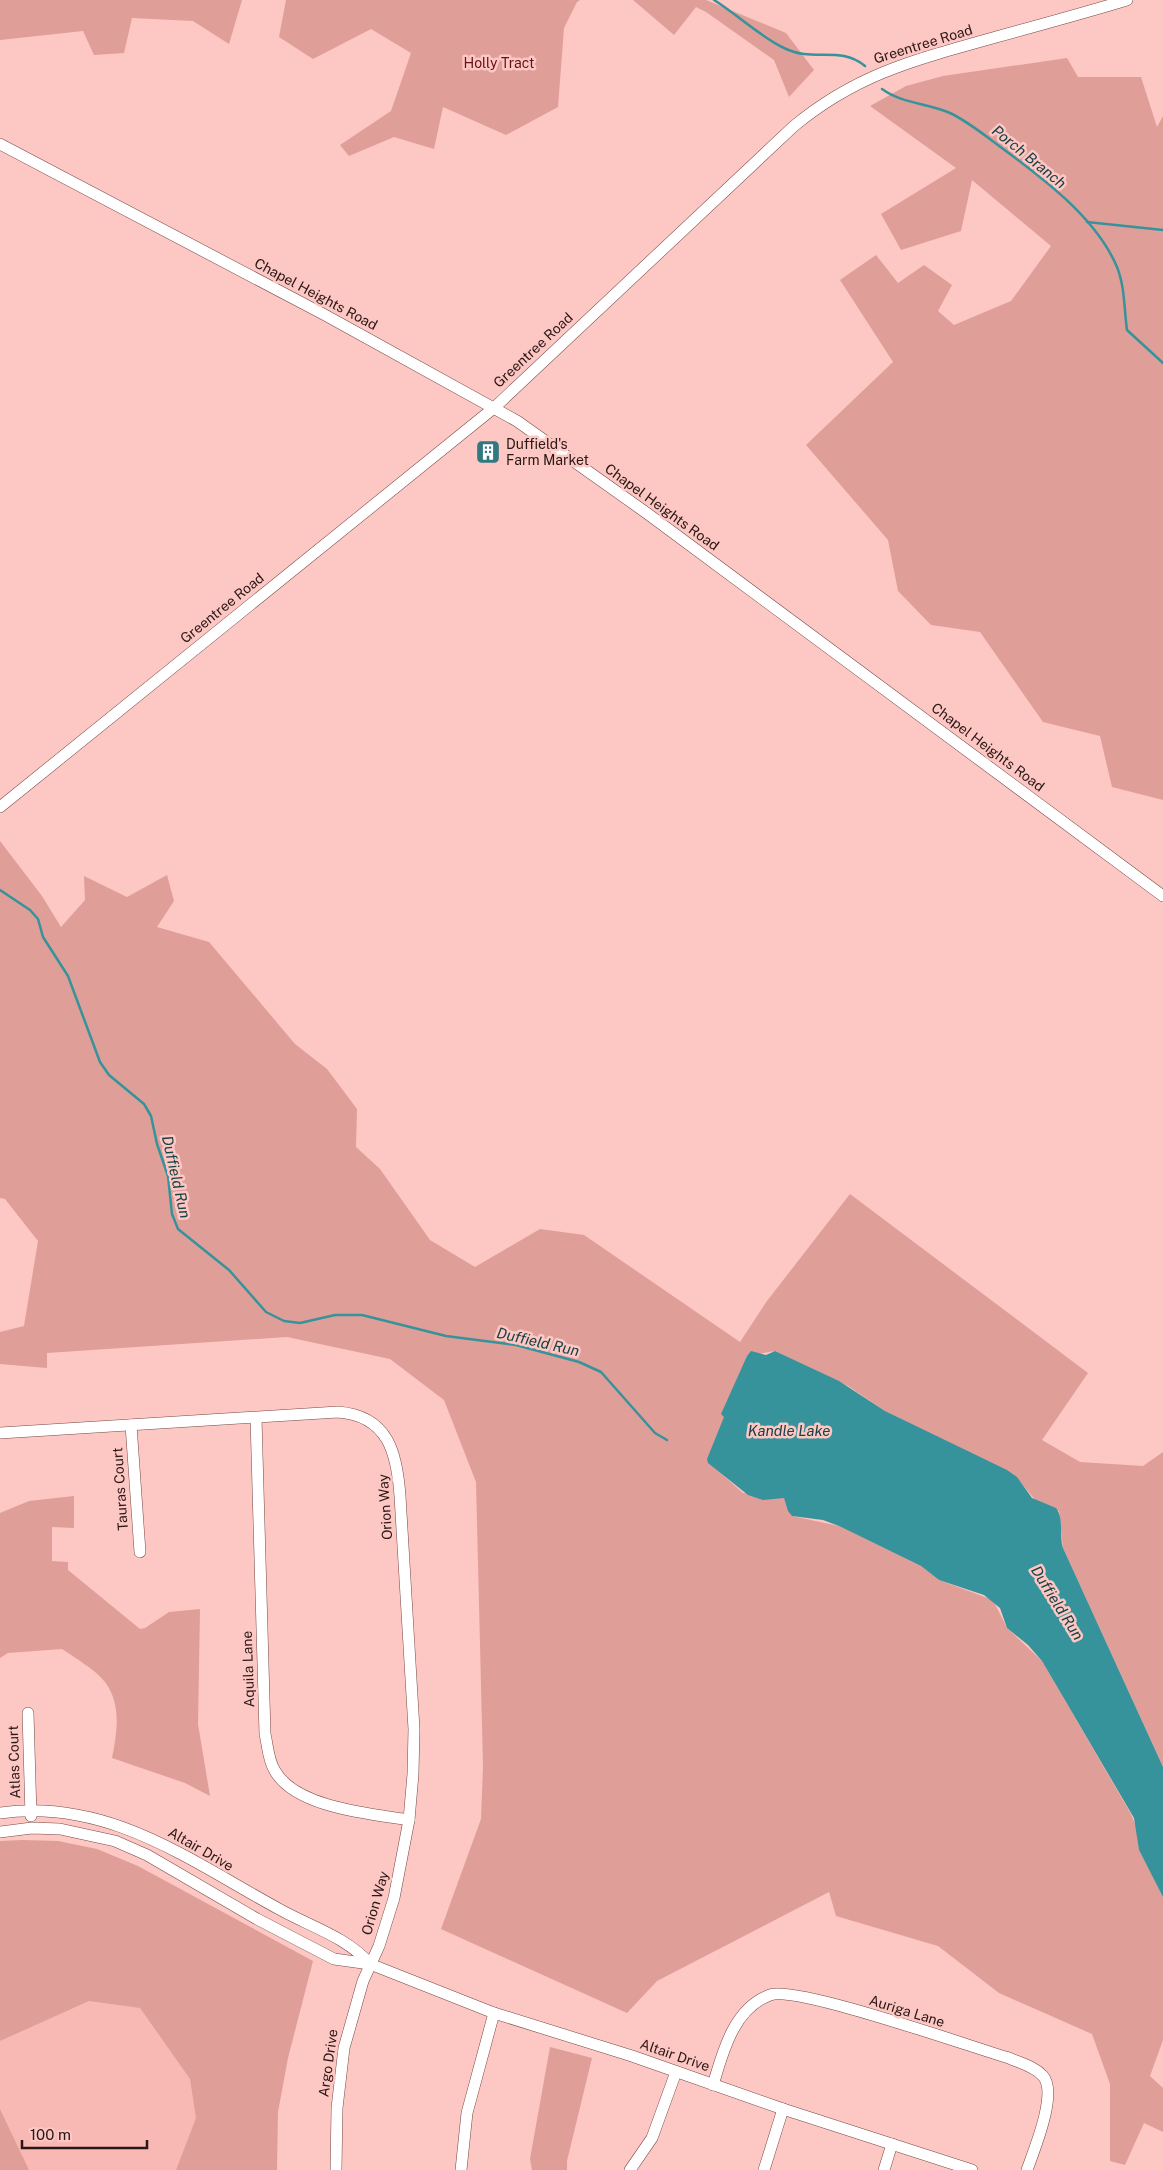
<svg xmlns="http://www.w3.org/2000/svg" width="1163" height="2170" viewBox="0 0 1163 2170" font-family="'Public Sans',sans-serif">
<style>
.built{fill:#f8b9b5}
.green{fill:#e09e99}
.water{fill:#36939b}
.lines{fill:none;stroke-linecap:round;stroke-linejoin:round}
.stream{stroke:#36939b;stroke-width:2.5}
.minor-casing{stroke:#764846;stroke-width:12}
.minor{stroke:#fff;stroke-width:11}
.labels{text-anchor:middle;stroke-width:5;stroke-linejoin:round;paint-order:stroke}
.street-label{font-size:14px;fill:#2a1716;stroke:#fdc7c3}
.park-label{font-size:14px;fill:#651016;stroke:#fdc7c3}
.poi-label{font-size:14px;fill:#2a1716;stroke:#fdc7c3;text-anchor:start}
.water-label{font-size:15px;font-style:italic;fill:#174145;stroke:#fdc7c3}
</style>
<rect width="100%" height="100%" fill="#fdc7c3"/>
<polygon class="built" points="0,1855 133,1876 225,2170 0,2170"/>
<g class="green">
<polygon points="0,0 242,0 229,44 193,21 132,18 124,53 94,55 83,31 0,40"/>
<polygon points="286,0 580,0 577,2 564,28 558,107 506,135 443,107 434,149 394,137 349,156 340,145 391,111 411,53 371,29 313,59 279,37"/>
<polygon points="633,0 706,0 786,33 814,70 789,97 774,60 706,12 696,7 674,35"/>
<polygon points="1067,58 1078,77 1141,77 1157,127 1163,116 1163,800 1112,787 1100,736 1043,722 980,632 931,625 898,591 888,540 806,445 893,362 840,280 876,255 898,283 924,265 952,285 938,311 954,325 1011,301 1051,246 972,180 961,231 901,250 881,214 956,168 870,106 906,86 943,76"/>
<polygon points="0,841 42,896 61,927 85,900 84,876 127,897 167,875 174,901 157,927 209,942 295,1044 327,1069 357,1109 356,1147 380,1169 430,1240 475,1267 540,1229 584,1235 740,1342 767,1301 850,1194 1088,1373 1042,1440 1080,1462 1143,1466 1163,1452 1163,1767 1063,1548 1059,1511 1037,1502 1016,1477 885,1411 848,1386 775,1351 747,1356 708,1462 743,1493 784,1498 792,1516 839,1526 921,1566 939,1580 993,1600 1007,1628 1042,1661 1131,1814 1136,1826 1139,1850 1163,1896 1163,2040 1150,2076 1163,2088 1163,2132 1144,2123 1125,2165 1110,2161 1110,2084 1092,2034 999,1993 938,1946 836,1916 829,1892 657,1981 627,2013 441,1929 481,1819 483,1766 476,1482 444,1400 390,1359 287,1337 47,1353 47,1368 0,1364 0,1332 24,1326 38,1241 5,1199 0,1198"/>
<path d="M 74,1496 L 74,1528 L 52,1527 L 52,1561 L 68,1562 L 68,1570 L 140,1629 L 145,1628 L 169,1612 L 200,1609 L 198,1724 L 210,1796 L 185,1783 L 112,1758 C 117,1733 122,1705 105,1682 C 97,1671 74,1657 62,1649 L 8,1653 L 0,1658 L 0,1513 L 29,1501 Z"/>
<polygon points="22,1840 58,1841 97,1849 138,1866 313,1961 288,2058 278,2112 277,2170 176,2170 196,2118 190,2079 140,2008 89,2001 0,2041 0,1841"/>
<polygon points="550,2047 592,2058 567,2161 567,2170 532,2170 530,2159"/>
<polygon points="0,2109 29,2170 0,2170"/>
</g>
<path class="water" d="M 751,1351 L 766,1355 L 775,1351 L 839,1381 L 885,1411 L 1007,1470 L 1017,1477 L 1032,1498 L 1056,1508 C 1064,1518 1059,1535 1063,1548 L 1163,1767 L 1163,1897 L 1139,1850 L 1134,1818 L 1042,1661 L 1028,1645 L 1007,1628 L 1000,1608 L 984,1595 L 939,1580 L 921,1566 L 839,1526 L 823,1520 L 792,1516 L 788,1511 L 784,1498 L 763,1500 L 748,1495 L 708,1463 L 707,1459 L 724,1417 L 721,1414 L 747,1356 Z"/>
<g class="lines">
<g class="stream">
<path d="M 714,0 C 738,15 759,36 784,48 C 814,63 839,45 865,66"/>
<path d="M 882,89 C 903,104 927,103 950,113 C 967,121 983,134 998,145 C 1040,176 1096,217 1117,267 C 1125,287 1124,309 1127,330 L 1163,363"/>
<polyline points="1087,222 1163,230"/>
<polyline points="0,890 30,910 38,919 43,937 68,976 100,1062 109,1075 144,1104 151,1116 157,1144 168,1176 172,1214 178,1229 229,1270 266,1312 284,1321 300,1323 335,1315 362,1315 446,1336 516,1345 579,1362 601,1372 655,1433 667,1440"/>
</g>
<defs>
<g id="minor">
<polyline points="0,144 325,315 517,421 648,514 1163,896"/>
<path d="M 0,807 L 495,407 L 794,126 C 858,73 918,59 996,37 C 1040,25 1084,13 1127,0"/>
<path d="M 256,1418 L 265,1734 C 268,1747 268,1760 275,1771 C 296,1808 372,1814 409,1820"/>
<polyline points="131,1425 140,1552"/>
<path d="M 0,1433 L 338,1412 C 389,1416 397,1454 400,1496 L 414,1729 L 413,1774 L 409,1820 L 394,1898 L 379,1946 L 363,1981 L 344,2048 L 337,2108 L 336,2170"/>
<polyline points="28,1713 31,1816"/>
<path d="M 0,1813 C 108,1798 189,1860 279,1909 C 309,1926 347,1937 370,1964"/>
<polyline points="0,1832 32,1828 60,1829 115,1841 147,1855 257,1919 334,1959 370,1964 494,2013 632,2056 783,2109 972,2170"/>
<path d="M 713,2085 C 723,2051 734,2008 770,1995 C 796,1985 971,2047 1009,2058 C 1020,2063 1034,2066 1043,2076 C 1058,2093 1034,2150 1027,2170"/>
<polyline points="461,2170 467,2113 494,2013"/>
<polyline points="630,2170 652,2138 676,2072"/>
<polyline points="764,2170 783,2109"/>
<polyline points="884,2170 892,2144"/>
</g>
</defs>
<use href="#minor" class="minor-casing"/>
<use href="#minor" class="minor"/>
</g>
<defs>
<symbol id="building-square" viewBox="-11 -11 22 22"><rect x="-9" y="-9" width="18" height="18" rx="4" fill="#30797f" stroke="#fdc7c3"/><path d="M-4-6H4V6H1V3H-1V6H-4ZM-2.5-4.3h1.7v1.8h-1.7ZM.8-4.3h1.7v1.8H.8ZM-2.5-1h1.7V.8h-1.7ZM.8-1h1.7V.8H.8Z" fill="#fff"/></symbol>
</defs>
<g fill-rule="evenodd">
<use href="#building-square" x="474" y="438" width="28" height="28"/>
</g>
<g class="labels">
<g class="street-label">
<text transform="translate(923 44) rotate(-17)" y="5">Greentree Road</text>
<text transform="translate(316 294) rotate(28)" y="5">Chapel Heights Road</text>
<text transform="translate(533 350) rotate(-43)" y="5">Greentree Road</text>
<text transform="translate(662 507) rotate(36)" y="5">Chapel Heights Road</text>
<text transform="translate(222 608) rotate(-39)" y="5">Greentree Road</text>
<text transform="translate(988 747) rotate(37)" y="5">Chapel Heights Road</text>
<text transform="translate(120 1489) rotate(-94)" y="5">Tauras Court</text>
<text transform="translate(385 1507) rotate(-94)" y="5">Orion Way</text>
<text transform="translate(248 1669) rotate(-92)" y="5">Aquila Lane</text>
<text transform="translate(14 1762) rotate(-92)" y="5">Atlas Court</text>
<text transform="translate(201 1849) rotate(30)" y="5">Altair Drive</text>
<text transform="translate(375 1903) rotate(-74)" y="5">Orion Way</text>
<text transform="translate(907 2011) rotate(17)" y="5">Auriga Lane</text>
<text transform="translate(675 2055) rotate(19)" y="5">Altair Drive</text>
<text transform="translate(328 2063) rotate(-82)" y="5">Argo Drive</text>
</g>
<g class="park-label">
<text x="499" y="68">Holly Tract</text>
</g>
<g class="poi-label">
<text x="506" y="449">Duffield's<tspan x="506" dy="16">Farm Market</tspan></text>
</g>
<g class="water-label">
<text transform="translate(1029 157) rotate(39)" y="5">Porch Branch</text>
<text transform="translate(176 1177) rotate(77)" y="5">Duffield Run</text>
<text transform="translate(538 1342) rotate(13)" y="5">Duffield Run</text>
<text x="789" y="1436">Kandle Lake</text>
<text transform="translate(1057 1603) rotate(58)" y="5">Duffield Run</text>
</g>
</g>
<path d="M22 2140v8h125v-8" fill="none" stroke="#2a1716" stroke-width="2.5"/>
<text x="30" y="2140" font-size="15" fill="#2a1716" stroke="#fdc7c3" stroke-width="4" paint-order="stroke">100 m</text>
</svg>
